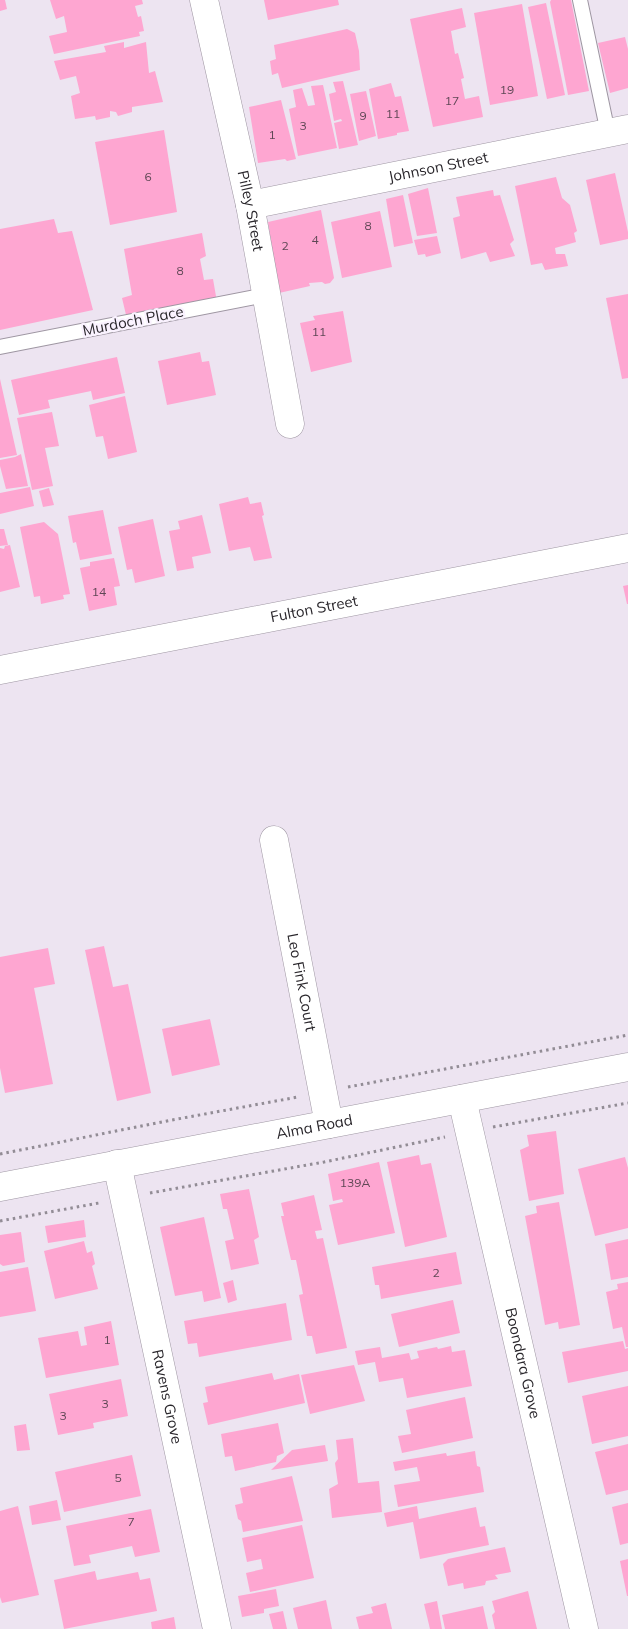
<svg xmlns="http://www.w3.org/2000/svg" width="628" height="1629" viewBox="0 0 628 1629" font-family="Mulish,sans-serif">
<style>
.building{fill:#fea6d1}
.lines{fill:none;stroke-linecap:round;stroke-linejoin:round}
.service-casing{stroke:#9e96a2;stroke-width:16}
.minor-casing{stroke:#9e96a2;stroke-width:29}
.tertiary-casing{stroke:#9e96a2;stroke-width:29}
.path{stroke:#928c95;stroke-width:3;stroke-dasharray:2.5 4;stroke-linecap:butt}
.service{stroke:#fff;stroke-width:14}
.minor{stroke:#fff;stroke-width:28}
.tertiary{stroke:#fff;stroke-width:28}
.labels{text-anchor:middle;stroke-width:4.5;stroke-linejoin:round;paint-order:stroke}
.number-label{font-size:12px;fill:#5f4755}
.street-label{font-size:15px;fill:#2a272c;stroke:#faf2ff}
</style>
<rect width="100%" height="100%" fill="#ede4f1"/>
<g class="building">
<polygon points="0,0 5,0 7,9 0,11"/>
<polygon points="50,0 142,0 143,4 135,6 138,17 141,16 144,31 139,32 140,36 54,54 49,36 67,32 64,16 56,19"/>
<polygon points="264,0 338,0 339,5 268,20"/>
<polygon points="551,0 571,0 589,91 568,95 550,2"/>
<polygon points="546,3 565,95 547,99 528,7"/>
<polygon points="522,4 538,96 490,105 474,13"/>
<polygon points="462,8 466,27 451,31 455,54 458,53 464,78 461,79 465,99 479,96 483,117 433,127 410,19"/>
<polygon points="347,29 355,33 359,51 360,70 282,88 278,73 272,75 270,61 276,59 274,45"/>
<polygon points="625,37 628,49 628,88 610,93 598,43"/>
<polygon points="124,42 124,48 146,42 149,73 155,71 163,102 132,107 132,112 118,116 116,112 110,111 110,117 96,120 95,116 75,119 71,96 80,93 76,76 60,80 54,61 106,52 104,46"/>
<polygon points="343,81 358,145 339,149 334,123 342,121 341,119 334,121 329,94 336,92 333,82"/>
<polygon points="391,83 395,97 401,96 409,131 397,133 397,135 378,139 369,89"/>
<polygon points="323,85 337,148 298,156 289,109 296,107 293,90 302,88 308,106 315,105 311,86"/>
<polygon points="366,91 376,136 359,141 350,94"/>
<polygon points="281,100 296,159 287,161 285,159 258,163 249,107"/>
<polygon points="164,130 177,212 110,225 95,142"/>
<polygon points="615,173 628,232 628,239 600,245 586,180"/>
<polygon points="556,177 562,198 570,205 577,231 574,233 576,242 555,248 556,254 565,254 568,266 545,270 542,263 531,265 515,186"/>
<polygon points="428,188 437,233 417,236 408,194"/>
<polygon points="493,190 494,196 500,195 514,240 510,244 515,256 490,262 486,252 461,259 453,218 460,216 456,197"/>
<polygon points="403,195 413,243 394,247 386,199"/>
<polygon points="321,210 334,278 330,283 325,284 322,282 309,283 310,286 279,293 268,222"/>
<polygon points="380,211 392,267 342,278 331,222"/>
<polygon points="54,219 58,233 72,231 93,310 0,330 0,229"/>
<polygon points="202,233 206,256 200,259 204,280 213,279 217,302 127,319 122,298 132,295 124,249"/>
<polygon points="437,236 441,253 426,257 425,254 418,255 414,240"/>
<polygon points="628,294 628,378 622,379 606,298"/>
<polygon points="343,311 352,362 311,372 300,323 315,320 313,316"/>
<polygon points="200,352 202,362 209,361 216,395 167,405 158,361"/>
<polygon points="117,357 125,393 93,400 91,391 48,400 50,408 19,415 11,380"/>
<polygon points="0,379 17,455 0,458"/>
<polygon points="125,396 137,452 108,459 103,436 96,437 89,405"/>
<polygon points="52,412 59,446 45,448 53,486 32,490 17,418"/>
<polygon points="21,454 28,486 6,489 0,466 0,460 15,457"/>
<polygon points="30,487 34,506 0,514 0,493"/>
<polygon points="49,488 54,505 43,507 39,491"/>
<polygon points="248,497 250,504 261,502 264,515 262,516 272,558 254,561 250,547 229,551 219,504"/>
<polygon points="103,510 112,554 80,560 76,542 73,543 68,516"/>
<polygon points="202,515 211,553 192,557 194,568 177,571 169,531 180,529 178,521"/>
<polygon points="153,519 165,576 135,583 132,569 127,570 118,527"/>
<polygon points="44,522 58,534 70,594 63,595 64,599 41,604 40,596 34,597 20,527"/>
<polygon points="0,529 4,529 8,545 0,546"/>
<polygon points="10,545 20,587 0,592 0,548 4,549 5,546"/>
<polygon points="114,558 120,586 114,587 117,605 89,611 80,568 90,566 90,562"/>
<polygon points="628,585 628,604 627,604 623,586"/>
<polygon points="104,946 113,987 128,984 151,1093 117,1101 85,950"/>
<polygon points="48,948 55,984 34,988 53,1084 5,1093 0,1068 0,957"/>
<polygon points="210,1019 220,1065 172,1076 162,1029"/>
<polygon points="556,1131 564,1194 529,1201 520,1150 529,1146 527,1135"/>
<polygon points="419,1155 421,1165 431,1163 447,1237 405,1247 387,1162"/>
<polygon points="625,1157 628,1168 628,1228 595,1236 578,1169"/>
<polygon points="379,1162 395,1233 338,1245 329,1205 343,1202 342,1199 333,1201 328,1174"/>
<polygon points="249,1189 259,1237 254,1240 259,1264 231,1270 225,1241 234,1239 227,1209 223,1209 220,1194"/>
<polygon points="314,1195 322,1230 315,1231 317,1239 323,1238 347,1348 316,1354 312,1336 307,1336 299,1295 303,1294 296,1260 291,1260 281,1216 284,1216 281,1203"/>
<polygon points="559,1202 580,1325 559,1329 558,1322 545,1325 525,1216 537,1213 536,1206"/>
<polygon points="204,1217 221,1298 204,1302 202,1291 175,1296 160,1227"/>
<polygon points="84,1220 86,1237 48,1243 45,1226"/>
<polygon points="21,1232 25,1262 3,1266 0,1264 0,1235"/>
<polygon points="628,1239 628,1277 611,1280 605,1244"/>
<polygon points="84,1241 87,1253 92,1251 95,1264 92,1266 98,1289 55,1299 44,1251"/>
<polygon points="456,1252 462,1284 381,1299 379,1285 375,1285 372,1267"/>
<polygon points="28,1267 36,1311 0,1317 0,1272"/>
<polygon points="233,1280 237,1300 228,1303 223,1283"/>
<polygon points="628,1282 628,1347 626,1347 622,1327 613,1329 606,1292 618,1289 617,1284"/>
<polygon points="453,1300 460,1333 399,1347 391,1314"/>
<polygon points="286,1303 292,1340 199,1357 197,1343 188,1344 184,1321"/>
<polygon points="111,1321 119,1365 46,1378 38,1338 78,1331 81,1346 87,1345 84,1327"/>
<polygon points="623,1341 625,1349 628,1348 628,1371 568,1383 562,1352"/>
<polygon points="451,1346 452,1352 465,1350 472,1386 407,1398 403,1378 379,1382 375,1362 358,1365 355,1351 380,1347 382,1358 409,1353 411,1360 419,1358 417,1351 437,1347 438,1349"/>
<polygon points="354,1365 365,1401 310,1414 301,1375"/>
<polygon points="272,1373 274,1380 299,1374 305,1403 208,1425 203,1403 208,1402 205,1387"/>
<polygon points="121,1379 128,1416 93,1423 94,1428 58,1435 49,1394"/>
<polygon points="628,1386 628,1436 592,1444 582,1396"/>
<polygon points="465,1397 473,1438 402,1453 398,1436 411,1434 406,1410"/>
<polygon points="278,1423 284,1453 277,1456 276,1462 235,1471 232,1456 225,1457 221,1434"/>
<polygon points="26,1424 30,1450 17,1451 14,1426"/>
<polygon points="353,1438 358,1483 379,1481 382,1512 332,1518 329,1489 338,1484 335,1463 338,1459 336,1440"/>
<polygon points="628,1444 628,1490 606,1495 595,1452"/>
<polygon points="325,1445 328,1461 271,1470 292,1450"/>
<polygon points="475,1451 477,1466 480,1467 484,1492 398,1507 394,1485 420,1481 417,1467 395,1471 393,1462 446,1453 447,1456"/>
<polygon points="132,1455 141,1496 64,1512 55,1472"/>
<polygon points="292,1476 303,1521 243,1532 241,1521 238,1519 235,1505 243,1503 240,1488"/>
<polygon points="57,1500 61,1520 32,1525 29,1506"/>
<polygon points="628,1503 628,1543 620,1545 612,1507"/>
<polygon points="18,1506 39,1595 2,1603 0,1597 0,1511"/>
<polygon points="417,1506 419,1519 476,1507 480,1527 485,1526 489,1545 420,1559 413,1522 387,1527 384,1513"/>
<polygon points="151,1509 160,1552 135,1557 132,1546 89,1555 91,1563 74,1566 66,1526"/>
<polygon points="302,1525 314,1578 250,1592 246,1573 263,1569 261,1559 247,1562 242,1538"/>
<polygon points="505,1547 511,1572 495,1575 498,1579 486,1581 485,1585 464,1589 463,1583 448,1586 443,1564 448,1559"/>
<polygon points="628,1559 628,1596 627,1596 620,1561"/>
<polygon points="95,1571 97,1580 138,1572 140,1580 150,1578 157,1611 64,1629 54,1580"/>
<polygon points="276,1589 279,1606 264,1609 264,1613 242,1617 238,1596"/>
<polygon points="528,1591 537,1629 495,1629 492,1615 495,1612 492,1601"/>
<polygon points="326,1600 332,1629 298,1629 293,1608"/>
<polygon points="437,1601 442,1629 430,1629 424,1604"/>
<polygon points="386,1603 392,1629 359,1629 356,1617 373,1613 371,1607"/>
<polygon points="483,1606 488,1629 445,1629 442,1615"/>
<polygon points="283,1611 287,1629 273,1629 269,1614"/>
<polygon points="174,1617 176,1629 152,1629 151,1622"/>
</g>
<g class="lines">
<defs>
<g id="service">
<polyline points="580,0 608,133"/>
<polyline points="0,347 266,295"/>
</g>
<g id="minor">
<path id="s1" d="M 204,0 L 250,205 L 290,424"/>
<path id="s2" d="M 250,205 L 628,129"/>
<path id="s3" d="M 0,670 L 628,548"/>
<path id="s4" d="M 274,840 L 329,1124"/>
<path id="s5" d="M 462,1099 L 584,1629"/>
<path id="s6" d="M 117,1164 L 217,1629"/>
</g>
<g id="tertiary">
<path id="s7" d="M 0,1187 L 628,1067"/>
</g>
</defs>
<use href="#service" class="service-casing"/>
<use href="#minor" class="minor-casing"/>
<use href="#tertiary" class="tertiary-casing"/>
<g class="path">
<polyline points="348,1087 628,1035"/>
<polyline points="493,1127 628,1103"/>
<polyline points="0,1154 172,1120 298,1097"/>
<polyline points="150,1193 324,1162 445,1137"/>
<polyline points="0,1221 99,1203"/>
</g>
<use href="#service" class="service"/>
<use href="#minor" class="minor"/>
<use href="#tertiary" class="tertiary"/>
</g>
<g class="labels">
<g class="number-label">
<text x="507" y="94">19</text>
<text x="452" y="105">17</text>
<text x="393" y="118">11</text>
<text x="363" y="120">9</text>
<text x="303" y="130">3</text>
<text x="272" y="139">1</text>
<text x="148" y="181">6</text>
<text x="368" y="230">8</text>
<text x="315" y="244">4</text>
<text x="285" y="250">2</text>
<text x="180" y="275">8</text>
<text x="319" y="336">11</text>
<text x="99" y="596">14</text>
<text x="355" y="1187">139A</text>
<text x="436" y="1277">2</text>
<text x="107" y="1344">1</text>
<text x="105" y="1408">3</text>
<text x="63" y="1420">3</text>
<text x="118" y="1482">5</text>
<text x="131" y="1526">7</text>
</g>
<g class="street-label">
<text dy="5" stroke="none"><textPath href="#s2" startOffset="192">Johnson Street</textPath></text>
<text dy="5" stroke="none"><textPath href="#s1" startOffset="216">Pilley Street</textPath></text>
<text transform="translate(133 321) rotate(-11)" y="5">Murdoch Place</text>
<text dy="5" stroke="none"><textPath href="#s3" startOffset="320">Fulton Street</textPath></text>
<text dy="5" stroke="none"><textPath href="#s4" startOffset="145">Leo Fink Court</textPath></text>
<text dy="5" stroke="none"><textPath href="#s7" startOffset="320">Alma Road</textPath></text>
<text dy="5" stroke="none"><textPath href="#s5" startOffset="271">Boondara Grove</textPath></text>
<text dy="5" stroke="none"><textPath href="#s6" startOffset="238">Ravens Grove</textPath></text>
</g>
</g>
</svg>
